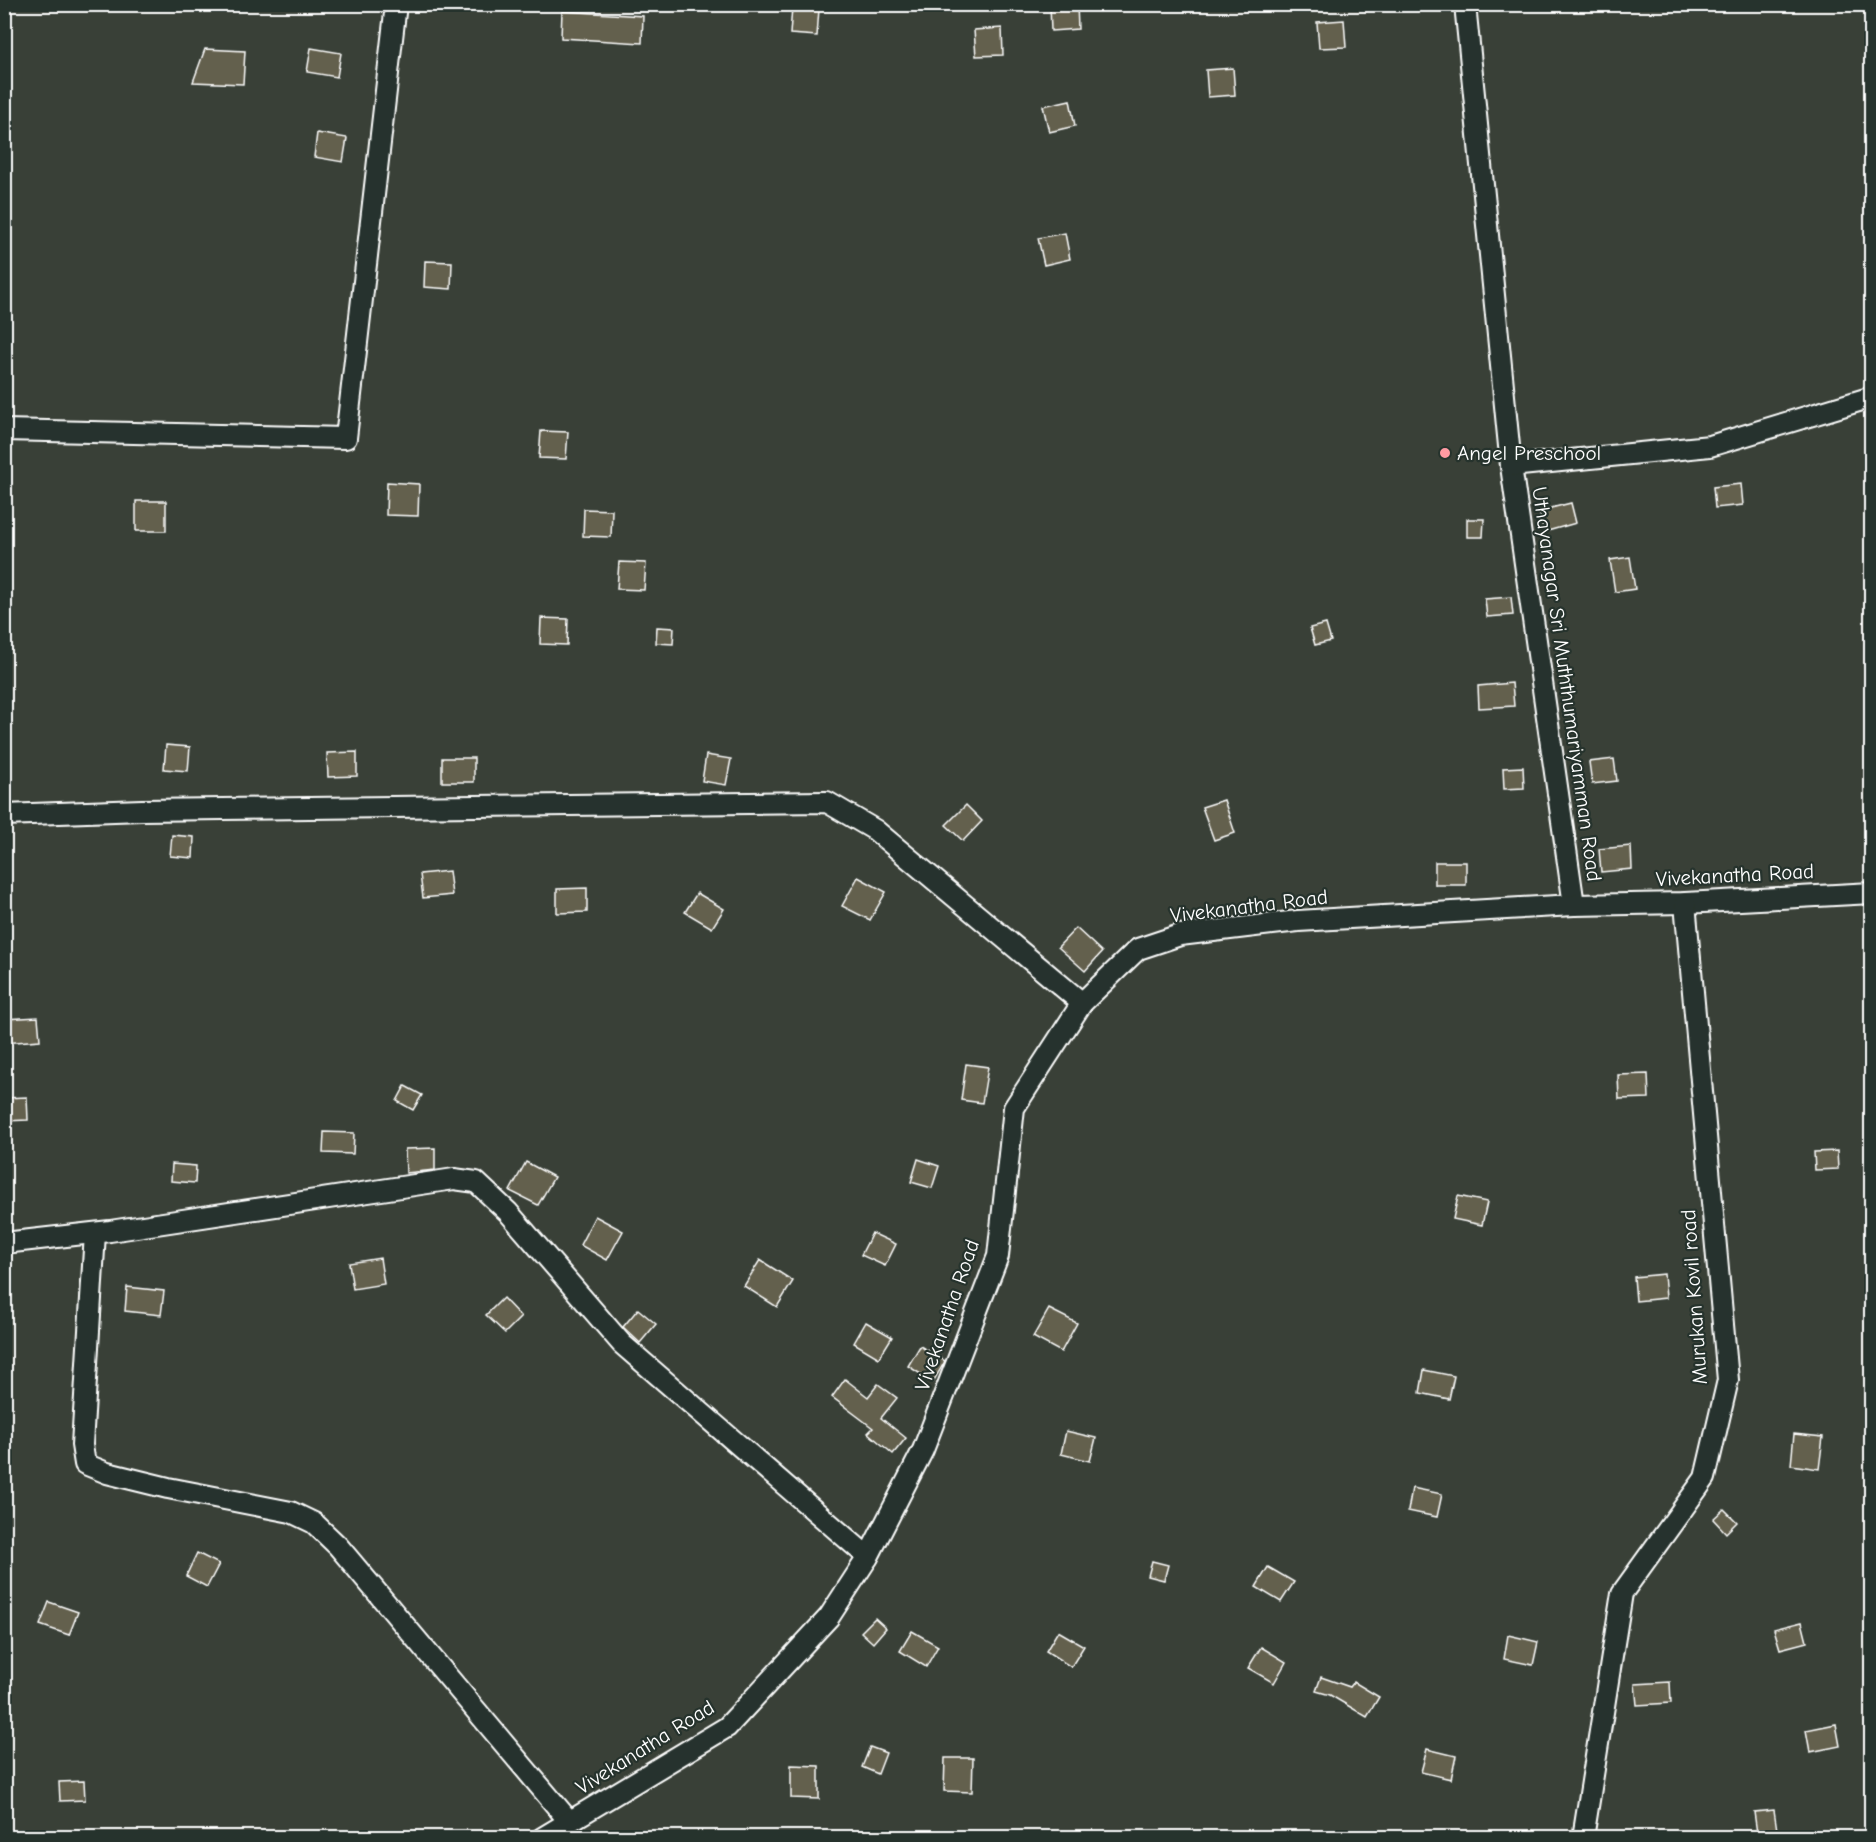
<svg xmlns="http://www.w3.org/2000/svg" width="1876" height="1842" viewBox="0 0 1876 1842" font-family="'Comic Neue',sans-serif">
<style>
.building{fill:#64604d;stroke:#fff;stroke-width:1.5}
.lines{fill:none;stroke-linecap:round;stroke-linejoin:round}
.minor-casing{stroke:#fff;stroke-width:24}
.minor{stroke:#26332d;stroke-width:20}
.poi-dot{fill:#ff9aa2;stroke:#26332d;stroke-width:2}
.labels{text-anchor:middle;stroke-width:4.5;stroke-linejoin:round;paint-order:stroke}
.poi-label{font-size:21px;fill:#fff;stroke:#26332d;text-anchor:start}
.street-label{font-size:21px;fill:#fff;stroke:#26332d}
</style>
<rect width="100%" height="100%" fill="#394037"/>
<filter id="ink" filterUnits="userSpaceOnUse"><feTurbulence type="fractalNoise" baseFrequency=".0167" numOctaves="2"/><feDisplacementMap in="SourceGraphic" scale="12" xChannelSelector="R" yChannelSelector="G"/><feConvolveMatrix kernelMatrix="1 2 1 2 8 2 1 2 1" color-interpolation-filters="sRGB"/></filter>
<g filter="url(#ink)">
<g class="building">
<polygon points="1050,4 1077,4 1078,29 1051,31"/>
<polygon points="792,7 819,9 817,36 790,34"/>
<polygon points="562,11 643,16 642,43 561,38"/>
<polygon points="1344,20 1346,47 1319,48 1317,22"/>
<polygon points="1002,28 1003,55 976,56 974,30"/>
<polygon points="311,48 341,53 337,77 307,72"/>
<polygon points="205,49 245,51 243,84 193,82"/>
<polygon points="1233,68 1235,95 1208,97 1206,70"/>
<polygon points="1070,100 1075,126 1049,132 1043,106"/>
<polygon points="317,133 347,138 343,162 314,157"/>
<polygon points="1065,233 1070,259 1044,265 1038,238"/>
<polygon points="425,261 452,262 451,289 424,287"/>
<polygon points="541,431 568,432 566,459 539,458"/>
<polygon points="387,482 419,484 418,516 386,515"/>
<polygon points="1741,484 1743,505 1715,508 1713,487"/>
<rect x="136" y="501" width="30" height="30"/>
<polygon points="1571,503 1576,523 1544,532 1539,511"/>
<polygon points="584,509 612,510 611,537 583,536"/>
<polygon points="1467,519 1484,519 1483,537 1467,537"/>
<polygon points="1630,557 1635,589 1615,592 1610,560"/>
<polygon points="619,562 646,563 644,590 617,589"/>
<polygon points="1511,597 1513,615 1487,617 1485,599"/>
<polygon points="541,618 568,619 567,645 540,644"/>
<polygon points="1326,624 1331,641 1315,645 1310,628"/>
<polygon points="657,627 674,628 673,644 656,643"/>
<polygon points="1512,683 1514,706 1479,708 1478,686"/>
<polygon points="166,745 190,747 188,771 164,769"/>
<polygon points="357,752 357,776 328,777 327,753"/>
<polygon points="706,755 731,759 726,785 702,781"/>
<rect x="442" y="758" width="32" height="24"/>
<polygon points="1614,759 1617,781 1592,784 1589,762"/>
<polygon points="1523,767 1524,788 1504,789 1503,768"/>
<polygon points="1224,800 1235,833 1214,840 1202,807"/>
<polygon points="966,805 982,821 963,841 946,825"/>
<polygon points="172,835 194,837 193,858 170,856"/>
<polygon points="1631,846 1632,869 1601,872 1599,849"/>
<rect x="1435" y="862" width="31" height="23"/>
<polygon points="449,871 452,895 423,898 420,874"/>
<polygon points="858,877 886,892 870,920 842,906"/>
<polygon points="587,888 587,912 557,913 557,889"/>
<polygon points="697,893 724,909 712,928 685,912"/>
<polygon points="1076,928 1102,952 1085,971 1058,947"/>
<polygon points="38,1017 40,1040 4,1043 4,1019"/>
<polygon points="966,1064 988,1067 982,1103 961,1100"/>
<polygon points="1648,1074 1649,1098 1619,1099 1618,1075"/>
<polygon points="405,1086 422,1095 413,1110 397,1101"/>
<polygon points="27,1097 28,1120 4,1121 4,1098"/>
<polygon points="324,1132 354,1133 353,1154 323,1153"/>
<polygon points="435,1148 435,1170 406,1173 405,1149"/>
<polygon points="1837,1151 1838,1169 1815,1170 1814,1152"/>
<polygon points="918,1159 939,1166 932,1188 911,1182"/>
<polygon points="526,1162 554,1177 538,1205 510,1191"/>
<polygon points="172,1164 196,1166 195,1183 171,1181"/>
<polygon points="1458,1196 1487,1202 1482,1225 1453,1219"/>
<polygon points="595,1216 623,1231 607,1260 580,1245"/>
<polygon points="872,1233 896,1244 885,1266 861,1255"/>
<polygon points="380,1258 384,1284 353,1289 349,1263"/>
<polygon points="760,1260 793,1281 777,1307 744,1286"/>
<polygon points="1664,1274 1666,1298 1636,1301 1634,1277"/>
<polygon points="127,1287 164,1291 161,1315 125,1311"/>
<polygon points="503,1298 521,1317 505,1333 486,1315"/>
<polygon points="638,1309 656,1324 640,1343 623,1327"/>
<polygon points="1049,1309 1077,1323 1061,1352 1033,1337"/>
<polygon points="866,1322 892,1337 879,1358 854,1343"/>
<polygon points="920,1346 945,1361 933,1382 908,1366"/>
<polygon points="1424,1370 1454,1376 1449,1399 1420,1393"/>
<polygon points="845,1379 868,1397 878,1384 897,1398 881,1418 906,1438 893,1454 868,1433 873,1428 832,1397"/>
<polygon points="1066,1431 1096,1438 1090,1461 1061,1454"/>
<polygon points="1794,1434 1823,1437 1819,1469 1791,1465"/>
<polygon points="1412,1488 1442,1494 1437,1517 1408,1511"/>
<polygon points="1724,1509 1737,1522 1726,1533 1713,1519"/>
<polygon points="197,1553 219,1564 207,1587 186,1576"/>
<polygon points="1152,1561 1168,1565 1164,1580 1148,1576"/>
<polygon points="1268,1567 1294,1582 1281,1602 1256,1587"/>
<polygon points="49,1602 78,1612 69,1635 40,1625"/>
<polygon points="875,1618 886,1628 873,1643 861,1632"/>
<polygon points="1802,1622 1807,1642 1780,1649 1774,1629"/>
<polygon points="912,1631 938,1646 926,1667 900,1651"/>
<polygon points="1058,1631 1084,1646 1071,1667 1046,1651"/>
<polygon points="1508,1635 1538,1642 1533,1665 1504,1659"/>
<polygon points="1261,1647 1286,1662 1274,1683 1248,1668"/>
<polygon points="1321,1677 1350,1687 1354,1682 1379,1697 1367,1717 1330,1695 1316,1691"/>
<polygon points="1670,1682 1671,1703 1637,1705 1635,1684"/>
<polygon points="1836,1724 1840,1746 1810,1752 1806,1730"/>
<polygon points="870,1747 886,1753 878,1774 862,1767"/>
<polygon points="1427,1749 1456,1756 1451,1779 1421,1772"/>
<polygon points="945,1758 973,1758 972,1792 944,1791"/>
<polygon points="791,1765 819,1766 819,1799 791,1798"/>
<polygon points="84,1781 85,1800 60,1801 59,1782"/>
<polygon points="1774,1810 1777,1830 1757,1833 1754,1812"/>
</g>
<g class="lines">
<defs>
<g id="minor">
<polyline points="1465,4 1511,466 1574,905"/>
<polyline points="4,430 346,438 396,4"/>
<polyline points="1511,466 1710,446 1872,397"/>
<polyline points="4,815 142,810 827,802 875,830 1082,1003"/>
<polyline points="95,1233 82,1445 85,1464 107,1473 168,1488 291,1512 314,1523 338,1546 569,1821"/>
<polyline points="4,1243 110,1231 454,1179 476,1182 508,1212 622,1344 868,1557"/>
<polyline points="542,1838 727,1727 829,1617 868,1557 923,1450 998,1256 1014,1108 1082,1003 1138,949 1180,935 1298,921 1574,905 1685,903 1872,893"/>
<polyline points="1583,1838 1622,1593 1705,1478 1728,1380 1685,903"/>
</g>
</defs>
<use href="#minor" class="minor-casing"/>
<use href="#minor" class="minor"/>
</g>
</g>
<circle class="poi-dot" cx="1445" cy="453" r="6"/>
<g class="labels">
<g class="poi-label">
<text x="1457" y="460">Angel Preschool</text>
</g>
<g class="street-label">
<text transform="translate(1567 684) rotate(82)" y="7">Uthayanagar Sri Muththumariyamman Road</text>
<text transform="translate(1735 875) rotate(-3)" y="7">Vivekanatha Road</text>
<text transform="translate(1249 906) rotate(-7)" y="7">Vivekanatha Road</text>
<text transform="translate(1694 1297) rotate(-94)" y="7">Murukan Kovil road</text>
<text transform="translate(947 1315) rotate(-71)" y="7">Vivekanatha Road</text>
<text transform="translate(645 1747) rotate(-32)" y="7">Vivekanatha Road</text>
</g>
</g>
<rect width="1876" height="1842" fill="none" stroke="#26332d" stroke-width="24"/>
<rect x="12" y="12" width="1852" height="1818" fill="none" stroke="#fff" stroke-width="2" filter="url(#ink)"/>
</svg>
